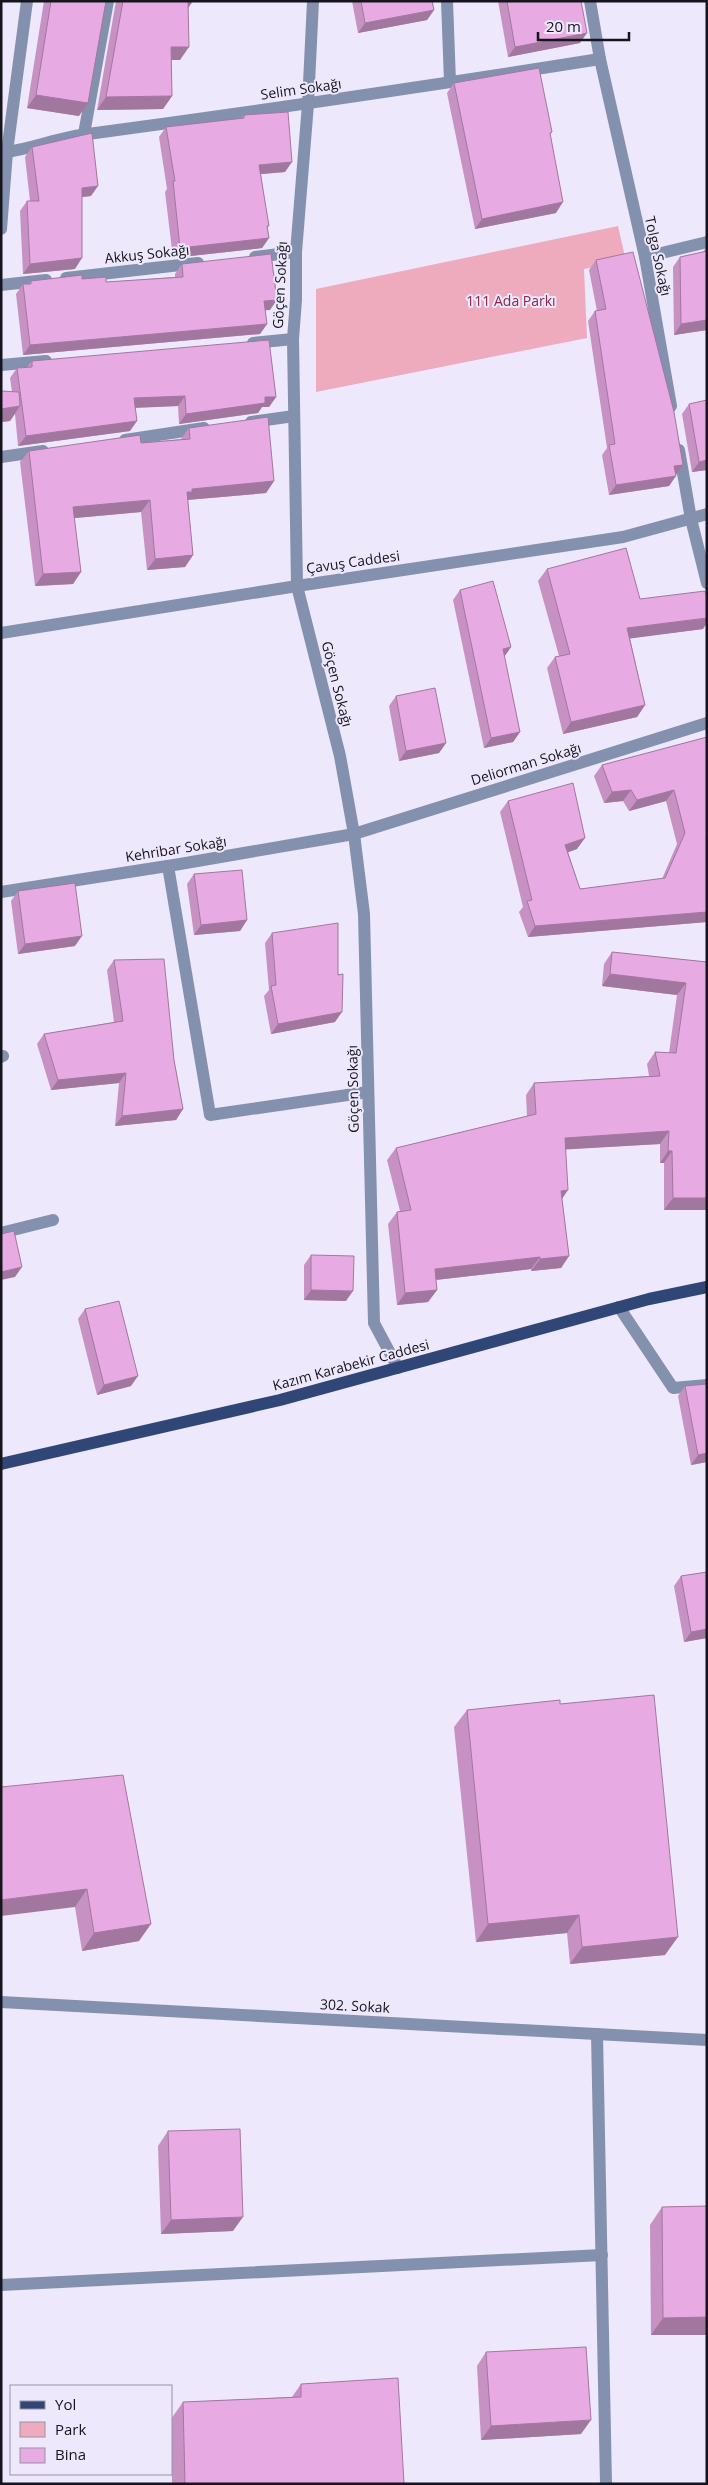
<svg xmlns="http://www.w3.org/2000/svg" width="708" height="2485" viewBox="0 0 708 2485" font-family="'Open Sans',sans-serif">
<style>
.green{fill:#efabbe}
.lines{fill:none;stroke-linecap:round;stroke-linejoin:round}
.minor{stroke:#8391ae;stroke-width:12}
.major{stroke:#304677;stroke-width:12}
.wall{fill:#c792c3}
.shaded-wall{fill:#a2779f}
.building{fill:#e7aae3;stroke:#a2779f}
.labels{text-anchor:middle;stroke-width:4;stroke-linejoin:round;paint-order:stroke}
.street-label{font-size:14px;fill:#16141c;stroke:#ede8fc}
.park-label{font-size:14px;fill:#87274d;stroke:#ede8fc}
</style>
<rect width="100%" height="100%" fill="#ede8fc"/>
<polygon class="green" points="618,226 626,261 584,269 587,338 316,392 316,289"/>
<g class="lines">
<g class="minor">
<polyline points="313,1 308,104 296,252 296,300 293,339 297,586 340,756 354,834 364,914 374,1323 398,1368"/>
<polyline points="447,1 450,82"/>
<polyline points="590,1 600,59 645,257 671,406"/>
<polyline points="84,134 108,1"/>
<path d="M 7,152 C 35,148 60,137 88,134 C 259,111 429,86 600,59"/>
<polyline points="1,229 7,152 27,1"/>
<polyline points="255,257 296,252"/>
<polyline points="645,257 707,242"/>
<polyline points="66,278 198,263"/>
<polyline points="1,285 46,280"/>
<polyline points="253,343 293,339"/>
<polyline points="1,365 46,361"/>
<polyline points="251,422 294,416"/>
<polyline points="125,440 204,428"/>
<polyline points="679,450 691,519 707,583"/>
<polyline points="1,457 43,451"/>
<polyline points="1,633 297,586 623,537 707,514"/>
<polyline points="168,866 210,1115 368,1092"/>
<polyline points="1,892 180,864 354,834 707,723"/>
<polyline points="1,1057 3,1056"/>
<polyline points="1,1233 53,1220"/>
<polyline points="619,1307 673,1388 707,1385"/>
<polyline points="1,2002 707,2040"/>
<polyline points="597,2034 606,2484"/>
<polyline points="1,2285 602,2255"/>
</g>
<polyline class="major" points="1,1464 280,1400 649,1299 707,1287"/>
</g>
<g class="wall">
<polygon points="44,1 106,1 79,116 27,108"/>
<polygon points="116,1 193,1 188,8 180,60 171,60 172,96 163,109 97,110"/>
<polygon points="352,1 432,1 434,10 427,20 358,33"/>
<polygon points="498,1 581,1 580,43 508,57"/>
<polygon points="454,83 552,132 550,135 556,213 475,229 447,93"/>
<polygon points="244,115 285,172 261,174 269,238 262,248 173,258 165,192 167,189 159,137 166,127 241,119"/>
<polygon points="32,147 91,196 82,197 75,269 23,274 20,211 27,201 30,201 25,157"/>
<polygon points="707,246 707,330 674,335 673,267 680,257 703,252"/>
<polygon points="596,260 676,475 669,486 609,495 602,455 607,448 588,321 595,311 597,311 589,270"/>
<polygon points="182,264 270,310 265,310 267,324 260,334 23,355 16,294 23,284 28,284 31,281 82,279 106,282 175,277 175,274"/>
<polygon points="32,361 276,397 269,407 262,407 258,413 179,424 178,406 135,408 130,431 18,446 15,414 10,421 1,422 1,391 12,392 10,378 17,368 27,367"/>
<polygon points="689,404 707,470 692,472 682,414"/>
<polygon points="189,428 274,481 266,493 188,500 193,555 185,567 147,570 141,512 74,518 81,572 73,584 35,586 20,462 29,451 141,443 181,439"/>
<polygon points="547,569 640,599 703,629 630,638 645,705 637,717 563,734 547,668 555,657 559,656 538,581"/>
<polygon points="460,590 511,647 504,657 520,732 513,742 484,748 453,600"/>
<polygon points="396,696 446,743 439,753 399,761 389,706"/>
<polygon points="707,737 707,922 528,937 519,912 523,907 500,812 508,801 577,849 568,852 580,889 662,879 677,844 666,801 629,811 623,801 604,803 594,776 602,765"/>
<polygon points="194,874 247,920 240,931 194,935 187,884"/>
<polygon points="18,891 75,946 18,954 11,901"/>
<polygon points="272,933 335,1022 271,1034 264,996 269,990 265,943"/>
<polygon points="612,952 707,962 707,1210 664,1210 664,1163 660,1163 660,1144 566,1149 562,1199 569,1256 561,1268 531,1271 531,1269 436,1280 437,1290 428,1302 397,1305 388,1224 397,1212 400,1211 387,1160 396,1148 527,1116 526,1095 534,1083 649,1076 647,1064 655,1052 669,1053 677,995 602,986 604,964"/>
<polygon points="114,960 174,1060 183,1109 176,1120 115,1126 119,1083 51,1090 37,1044 44,1034 114,1022 107,970"/>
<polygon points="311,1255 346,1301 304,1300 304,1265"/>
<polygon points="85,1309 131,1386 97,1395 78,1319"/>
<polygon points="707,1384 707,1462 691,1465 678,1396 685,1386"/>
<polygon points="707,1572 707,1638 684,1642 674,1586 681,1576"/>
<polygon points="560,1704 665,1955 570,1964 567,1933 476,1942 454,1727 467,1710"/>
<polygon points="1,1787 139,1941 82,1951 75,1907"/>
<polygon points="168,2131 233,2231 161,2234 158,2146"/>
<polygon points="707,2206 707,2335 651,2335 650,2225 662,2207"/>
<polygon points="486,2352 581,2434 481,2440 477,2366"/>
<polygon points="301,2384 404,2484 172,2484 171,2419 183,2402 292,2397"/>
</g>
<g class="shaded-wall">
<polygon points="186,1 193,1 186,11"/>
<polygon points="434,10 427,20 358,33 365,23"/>
<polygon points="587,33 580,43 508,57 515,47"/>
<polygon points="171,47 189,47 180,60 162,60"/>
<polygon points="36,95 88,103 79,116 27,108"/>
<polygon points="172,96 163,109 97,110 106,97"/>
<polygon points="292,162 285,172 252,175 259,165"/>
<polygon points="98,186 91,196 74,198 82,188"/>
<polygon points="563,202 556,213 475,229 482,219"/>
<polygon points="269,238 262,248 173,258 180,248"/>
<polygon points="82,258 75,269 23,274 30,264"/>
<polygon points="277,300 270,310 257,311 264,301"/>
<polygon points="707,320 707,330 674,335 681,324"/>
<polygon points="267,324 260,334 23,355 30,345"/>
<polygon points="185,396 178,406 127,408 134,398"/>
<polygon points="265,397 276,397 269,407 262,407 258,413 179,424 186,414"/>
<polygon points="20,406 10,421 1,422 1,409"/>
<polygon points="137,421 130,431 18,446 26,436"/>
<polygon points="707,460 707,470 692,472 699,462"/>
<polygon points="683,465 676,475 667,477 674,466"/>
<polygon points="676,476 669,486 609,495 616,485"/>
<polygon points="274,481 266,493 186,500 187,492 192,489"/>
<polygon points="150,500 141,512 65,519 73,507"/>
<polygon points="193,555 185,567 147,570 155,559"/>
<polygon points="81,572 73,584 35,586 43,574"/>
<polygon points="707,618 707,623 703,629 619,640 627,628"/>
<polygon points="511,647 504,657 503,649"/>
<polygon points="645,705 637,717 563,734 571,722"/>
<polygon points="520,732 513,742 484,748 491,738"/>
<polygon points="446,743 439,753 399,761 406,751"/>
<polygon points="631,790 623,801 604,803 612,792"/>
<polygon points="674,790 666,801 629,811 637,800"/>
<polygon points="585,838 577,849 558,856 565,845"/>
<polygon points="707,912 707,922 528,937 535,926"/>
<polygon points="247,920 240,931 194,935 201,925"/>
<polygon points="82,936 75,946 18,954 25,944"/>
<polygon points="610,974 686,983 677,995 602,986"/>
<polygon points="342,1012 335,1022 271,1034 278,1024"/>
<polygon points="126,1073 119,1083 51,1090 58,1080"/>
<polygon points="183,1109 176,1120 115,1126 122,1116"/>
<polygon points="669,1131 660,1144 557,1150 565,1138"/>
<polygon points="668,1151 672,1151 664,1163 660,1163"/>
<polygon points="568,1190 560,1202 561,1191"/>
<polygon points="673,1198 707,1198 707,1210 664,1210"/>
<polygon points="569,1256 561,1268 531,1271 540,1259"/>
<polygon points="540,1257 531,1269 426,1281 435,1269"/>
<polygon points="22,1267 15,1277 1,1280 1,1272"/>
<polygon points="311,1290 353,1291 346,1301 304,1300"/>
<polygon points="437,1290 428,1302 397,1305 405,1293"/>
<polygon points="138,1376 131,1386 97,1395 104,1385"/>
<polygon points="707,1453 707,1462 691,1465 698,1455"/>
<polygon points="707,1629 707,1638 684,1642 691,1632"/>
<polygon points="87,1889 75,1907 1,1916 1,1900"/>
<polygon points="579,1915 567,1933 476,1942 488,1924"/>
<polygon points="151,1924 139,1941 82,1951 94,1933"/>
<polygon points="678,1937 665,1955 570,1964 582,1947"/>
<polygon points="243,2217 233,2231 161,2234 171,2220"/>
<polygon points="707,2317 707,2335 651,2335 663,2318"/>
<polygon points="591,2420 581,2434 481,2440 491,2426"/>
</g>
<g class="building">
<polygon points="51,1 106,1 88,103 36,95"/>
<polygon points="123,1 188,1 189,47 171,47 172,96 106,97"/>
<polygon points="361,1 432,1 434,10 365,23"/>
<polygon points="507,1 581,1 587,33 515,47"/>
<polygon points="539,68 552,132 550,133 563,202 482,219 454,83"/>
<polygon points="288,112 292,162 259,165 269,226 267,226 269,238 180,248 173,181 175,181 166,127 244,118 244,115"/>
<polygon points="92,133 98,186 82,188 82,258 30,264 27,201 39,201 32,147"/>
<polygon points="707,251 707,320 681,324 680,257"/>
<polygon points="633,252 674,412 683,465 674,466 676,476 616,485 609,445 615,444 595,311 606,309 596,260"/>
<polygon points="271,254 277,300 264,301 267,324 30,345 23,284 31,284 31,281 82,275 82,279 106,277 106,282 183,277 182,264"/>
<polygon points="269,340 276,397 265,397 265,403 186,414 185,396 134,398 137,421 26,436 17,368 32,367 32,361"/>
<polygon points="1,391 19,392 20,406 1,409"/>
<polygon points="707,400 707,460 699,462 689,404"/>
<polygon points="268,417 274,481 192,489 192,492 187,492 193,555 155,559 150,500 73,507 81,572 43,574 29,451 140,435 141,443 190,439 189,428"/>
<polygon points="626,548 640,599 705,591 707,598 707,618 627,628 645,705 571,722 555,657 570,654 547,569"/>
<polygon points="493,581 511,647 503,649 520,732 491,738 460,590"/>
<polygon points="435,688 446,743 406,751 396,696"/>
<polygon points="707,737 707,837 706,837 707,844 707,912 535,926 527,901 532,900 508,801 573,783 585,838 565,845 580,889 665,878 685,833 674,790 637,800 631,790 612,792 602,765"/>
<polygon points="242,870 247,920 201,925 194,874"/>
<polygon points="75,883 82,936 25,944 18,891"/>
<polygon points="338,923 338,975 343,974 342,1012 278,1024 271,986 276,985 272,933"/>
<polygon points="612,952 707,962 707,1198 673,1198 672,1151 668,1151 669,1131 565,1138 568,1190 561,1191 569,1256 540,1259 540,1257 435,1269 437,1290 405,1293 397,1212 411,1210 396,1148 536,1114 534,1083 660,1076 655,1052 676,1053 686,983 610,974"/>
<polygon points="164,959 174,1060 183,1109 122,1116 126,1073 58,1080 44,1034 123,1021 114,960"/>
<polygon points="14,1231 22,1267 1,1272 1,1234"/>
<polygon points="311,1255 354,1256 353,1291 311,1290"/>
<polygon points="119,1301 138,1376 104,1385 85,1309"/>
<polygon points="707,1384 707,1453 698,1455 685,1386"/>
<polygon points="707,1572 707,1629 691,1632 681,1576"/>
<polygon points="654,1695 678,1937 582,1947 579,1915 488,1924 467,1710 560,1700 560,1704"/>
<polygon points="123,1775 151,1924 94,1933 87,1889 1,1900 1,1787"/>
<polygon points="240,2129 243,2217 171,2220 168,2131"/>
<polygon points="707,2206 707,2317 663,2318 662,2207"/>
<polygon points="586,2347 591,2420 491,2426 486,2352"/>
<polygon points="398,2378 404,2484 185,2484 183,2402 301,2397 301,2384"/>
</g>
<g class="labels">
<g class="street-label">
<text transform="translate(301 89) rotate(-8)" y="5">Selim Sokağı</text>
<text transform="translate(147 254) rotate(-6)" y="5">Akkuş Sokağı</text>
<text transform="translate(658 256) rotate(78)" y="5">Tolga Sokağı</text>
<text transform="translate(280 285) rotate(-87)" y="5">Göçen Sokağı</text>
<text transform="translate(353 562) rotate(-8)" y="5">Çavuş Caddesi</text>
<text transform="translate(337 684) rotate(76)" y="5">Göçen Sokağı</text>
<text transform="translate(526 764) rotate(-17)" y="5">Deliorman Sokağı</text>
<text transform="translate(176 849) rotate(-9)" y="5">Kehribar Sokağı</text>
<text transform="translate(353 1089) rotate(-91)" y="5">Göçen Sokağı</text>
<text transform="translate(351 1365) rotate(-15)" y="5">Kazım Karabekir Caddesi</text>
<text transform="translate(355 2006) rotate(3)" y="5">302. Sokak</text>
</g>
<g class="park-label">
<text x="511" y="306">111 Ada Parkı</text>
</g>
</g>
<rect width="708" height="2485" fill="none" stroke="#16141c" stroke-width="5"/>
<rect x="10" y="2385" width="162" height="90" fill="#ede8fc" stroke="#9793a2"/>
<rect x="20" y="2401" width="25" height="8" fill="#304677" stroke="#9793a2"/>
<text x="55" y="2410" font-size="15" fill="#16141c">Yol</text>
<rect x="20" y="2422" width="25" height="15" fill="#efabbe" stroke="#9793a2"/>
<text x="55" y="2435" font-size="15" fill="#16141c">Park</text>
<rect x="20" y="2448" width="25" height="15" fill="#e7aae3" stroke="#9793a2"/>
<text x="55" y="2460" font-size="15" fill="#16141c">Bina</text>
<path d="M538 32v8h91v-8" fill="none" stroke="#16141c" stroke-width="2.5"/>
<text x="546" y="32" font-size="15" fill="#16141c" stroke="#ede8fc" stroke-width="4" paint-order="stroke">20 m</text>
</svg>
